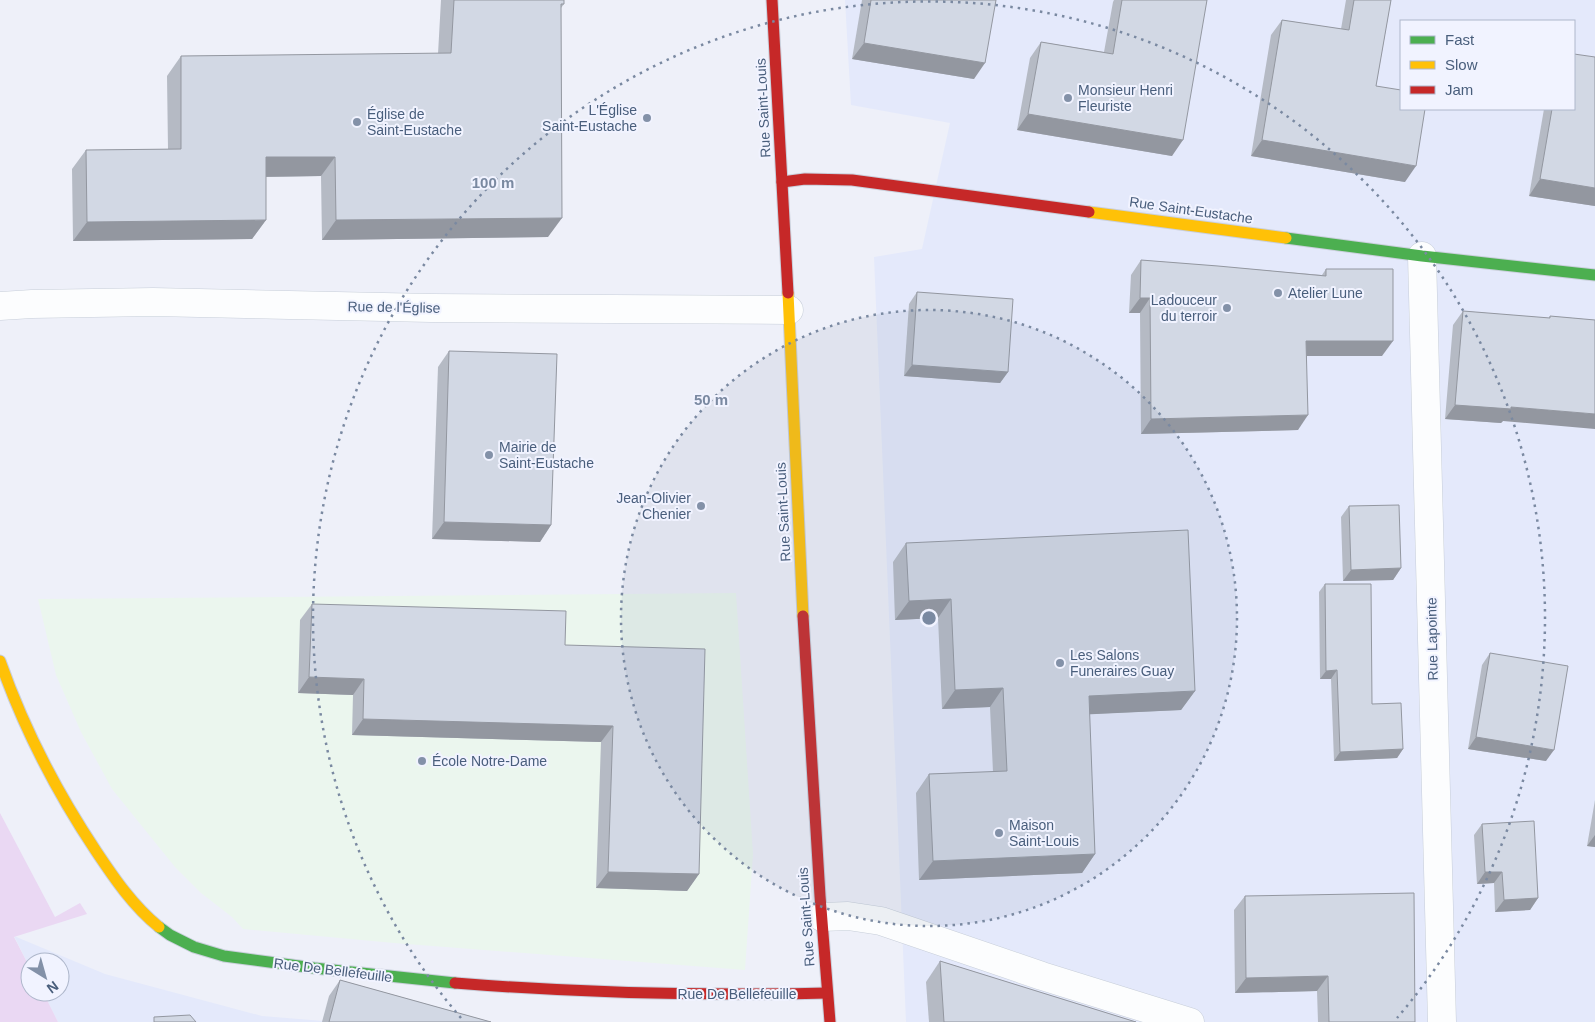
<svg xmlns="http://www.w3.org/2000/svg" width="1595" height="1022" viewBox="0 0 1595 1022" font-family="Arial,sans-serif">
<style>
.residential{fill:#e4e9fb;fill-rule:evenodd}
.education{fill:#ebf6ee}
.green{fill:#ead8f3}
.lines{fill:none;stroke-linecap:round;stroke-linejoin:round}
.street-casing{stroke:#c7ced9;stroke-width:29}
.fast-casing{stroke:#c9cfdb;stroke-width:13}
.slow-casing{stroke:#c9cfdb;stroke-width:13}
.jam-casing{stroke:#c9cfdb;stroke-width:13}
.street{stroke:#fcfdfe;stroke-width:28}
.fast{stroke:#4caf50;stroke-width:11}
.slow{stroke:#ffc107;stroke-width:11}
.jam{stroke:#c62828;stroke-width:11}
.wall{fill:#b5bac4}
.shaded-wall{fill:#9397a0}
.building{fill:#d2d8e4;stroke:#9397a0}
.ring{fill:none;stroke:#7a89a1;stroke-width:2.5;stroke-dasharray:2.5 5}
.poi-dot{fill:#8391a8;stroke:#f1f3ff;stroke-width:2}
.labels{text-anchor:middle;stroke-width:4;stroke-linejoin:round;paint-order:stroke}
.poi-label{font-size:14px;fill:#495e7c;stroke:#f1f3ff;text-anchor:start}
.street-label{font-size:14px;fill:#495e7c;stroke:#f1f3ff}
.centre{fill:#7a89a1;stroke:#f1f3ff;stroke-width:2.5}
.ring-label{font-size:15px;text-anchor:middle;font-weight:bold;fill:#7a89a1;stroke:#f1f3ff;stroke-width:4;stroke-linejoin:round;paint-order:stroke}
</style>
<rect width="100%" height="100%" fill="#eef0f9"/>
<g class="residential">
<path d="M 845,0 L 1595,0 L 1595,1022 L 906,1022 L 874,257 L 922,249 L 950,123 L 851,105 ZM 1401,21 L 1574,21 L 1574,109 L 1401,109 Z"/>
<polygon points="14,936 105,974 262,1016 336,1022 58,1022 43,992 60,992 60,962 30,962 30,968"/>
</g>
<polygon class="education" points="736,593 753,854 745,970 394,943 243,929 232,917 201,893 175,867 112,789 81,732 56,675 38,599"/>
<polygon class="green" points="0,813 55,917 80,903 87,914 14,937 30,968 30,992 43,992 58,1022 0,1022"/>
<g class="lines">
<defs>
<g id="street">
<polyline points="1422,256 1442,1022"/>
<polyline points="0,306 32,304 153,302 431,308 789,310"/>
<polyline points="822,917 848,916 881,921 1042,976 1190,1022"/>
</g>
<g id="fast">
<polyline points="1286,238 1422,256 1595,275"/>
<polyline points="159,927 170,935 194,947 224,956 314,968 455,983"/>
</g>
<g id="slow">
<polyline points="1089,212 1286,238"/>
<polyline points="788,293 803,616"/>
<path d="M 0,661 C 24,729 56,791 96,851 C 114,878 133,906 159,927"/>
</g>
<g id="jam">
<polyline points="772,0 788,293"/>
<polyline points="782,182 805,179 852,180 1089,212"/>
<polyline points="803,616 820,896 830,1022"/>
<path d="M 455,983 C 579,993 703,996 827,993"/>
</g>
</defs>
<use href="#street" class="street-casing"/>
<use href="#fast" class="fast-casing"/>
<use href="#slow" class="slow-casing"/>
<use href="#jam" class="jam-casing"/>
<use href="#street" class="street"/>
<use href="#fast" class="fast"/>
<use href="#slow" class="slow"/>
<use href="#jam" class="jam"/>
</g>
<g class="wall">
<polygon points="441,0 564,0 564,4 561,8 548,237 322,240 321,176 266,177 266,220 252,239 73,241 72,169 86,150 168,149 167,76 181,56 438,54"/>
<polygon points="862,0 996,0 974,79 852,59"/>
<polygon points="1114,0 1207,0 1172,156 1017,130 1030,58 1041,42 1104,52 1113,2"/>
<polygon points="1346,0 1391,0 1376,86 1405,182 1251,156 1271,35 1282,20 1341,29"/>
<polygon points="1544,109 1574,109 1595,206 1529,196"/>
<polygon points="1141,260 1322,275 1326,269 1382,356 1307,356 1298,430 1141,434 1140,313 1129,313 1131,275"/>
<polygon points="917,292 1008,372 1000,383 904,376 909,304"/>
<polygon points="1463,311 1549,318 1550,316 1595,320 1501,423 1445,419 1453,325"/>
<polygon points="449,351 551,525 540,542 432,539 438,367"/>
<polygon points="1349,506 1401,568 1393,580 1343,581 1341,517"/>
<polygon points="906,543 1195,691 1181,710 1089,714 1095,854 1082,873 919,880 916,793 929,774 993,772 990,707 942,709 938,618 895,620 893,562"/>
<polygon points="1325,584 1372,704 1403,749 1397,758 1334,761 1331,679 1320,679 1319,592"/>
<polygon points="312,604 565,645 699,874 687,891 596,888 601,742 352,735 353,695 298,693 300,620"/>
<polygon points="1490,653 1546,761 1468,749 1482,665"/>
<polygon points="1595,800 1595,847 1587,846"/>
<polygon points="1482,824 1538,898 1530,910 1495,912 1494,883 1477,884 1474,835"/>
<polygon points="1245,896 1415,1022 1318,1022 1317,991 1235,993 1234,910"/>
<polygon points="940,961 1136,1022 929,1022 926,982"/>
<polygon points="340,980 491,1022 322,1022 329,996"/>
</g>
<g class="shaded-wall">
<polygon points="864,43 985,63 974,79 852,59"/>
<polygon points="1028,114 1183,140 1172,156 1017,130"/>
<polygon points="1262,140 1416,166 1405,182 1251,156"/>
<polygon points="266,157 335,157 321,176 252,177"/>
<polygon points="1540,179 1595,188 1595,206 1529,196"/>
<polygon points="562,218 548,237 322,240 336,220"/>
<polygon points="266,220 252,239 73,241 87,222"/>
<polygon points="1140,298 1150,298 1140,313 1129,313"/>
<polygon points="1306,341 1393,341 1382,356 1296,356"/>
<polygon points="912,365 1008,372 1000,383 904,376"/>
<polygon points="1455,405 1511,407 1595,414 1595,429 1503,421 1501,423 1445,419"/>
<polygon points="1308,415 1298,430 1141,434 1151,419"/>
<polygon points="444,522 551,525 540,542 432,539"/>
<polygon points="1401,568 1393,580 1343,581 1351,570"/>
<polygon points="951,599 938,618 895,620 909,601"/>
<polygon points="1337,670 1331,679 1320,679 1326,671"/>
<polygon points="309,677 364,679 353,695 298,693"/>
<polygon points="1003,688 990,707 942,709 955,690"/>
<polygon points="1195,691 1181,710 1075,715 1089,696"/>
<polygon points="363,719 613,726 601,742 352,735"/>
<polygon points="1476,737 1554,750 1546,761 1468,749"/>
<polygon points="1403,749 1397,758 1334,761 1340,752"/>
<polygon points="1595,835 1595,847 1587,846"/>
<polygon points="1095,854 1082,873 919,880 933,861"/>
<polygon points="608,872 699,874 687,891 596,888"/>
<polygon points="1485,872 1502,872 1494,883 1477,884"/>
<polygon points="1538,898 1530,910 1495,912 1504,900"/>
<polygon points="1328,976 1317,991 1235,993 1246,978"/>
</g>
<g class="building">
<polygon points="454,0 564,0 564,4 561,4 562,218 336,220 335,157 266,157 266,220 87,222 86,150 181,149 181,56 451,53"/>
<polygon points="871,0 996,0 985,63 864,43"/>
<polygon points="1122,0 1207,0 1183,140 1028,114 1041,42 1113,54"/>
<polygon points="1354,0 1391,0 1376,86 1401,90 1401,109 1425,109 1416,166 1262,140 1282,20 1349,30"/>
<polygon points="1574,54 1595,57 1595,188 1540,179 1552,109 1574,109"/>
<polygon points="1141,260 1218,266 1326,276 1326,269 1393,269 1393,341 1306,341 1308,415 1151,419 1150,298 1140,298"/>
<polygon points="917,292 1013,299 1008,372 912,365"/>
<polygon points="1463,311 1550,318 1550,316 1595,320 1595,414 1511,407 1511,409 1455,405"/>
<polygon points="449,351 557,354 551,525 444,522"/>
<polygon points="1399,505 1401,568 1351,570 1349,506"/>
<polygon points="1188,530 1195,691 1089,696 1095,854 933,861 929,774 1007,771 1003,688 955,690 951,599 909,601 906,543"/>
<polygon points="1325,584 1371,584 1372,704 1401,703 1403,749 1340,752 1337,670 1326,671"/>
<polygon points="312,604 566,611 565,645 705,649 699,874 608,872 613,726 363,719 364,679 309,677"/>
<polygon points="1490,653 1568,666 1554,750 1476,737"/>
<polygon points="1534,821 1538,898 1504,900 1502,872 1485,872 1482,824"/>
<polygon points="1414,893 1415,1022 1329,1022 1328,976 1246,978 1245,896"/>
<polygon points="940,961 1136,1022 944,1022"/>
<polygon points="340,980 491,1022 329,1022"/>
<polygon points="190,1015 196,1022 154,1022 154,1017"/>
</g>
<circle cx="929" cy="618" r="308" fill="#7a89a1" fill-opacity=".12"/>
<g class="ring">
<circle cx="929" cy="618" r="308"/>
<path d="M461 1018A616 616 0 1 1 1397 1018"/>
</g>
<g class="poi-dot">
<circle cx="1068" cy="98" r="5"/>
<circle cx="647" cy="118" r="5"/>
<circle cx="357" cy="122" r="5"/>
<circle cx="1278" cy="293" r="5"/>
<circle cx="1227" cy="308" r="5"/>
<circle cx="489" cy="455" r="5"/>
<circle cx="701" cy="506" r="5"/>
<circle cx="1060" cy="663" r="5"/>
<circle cx="422" cy="761" r="5"/>
<circle cx="999" cy="833" r="5"/>
</g>
<g class="labels">
<g class="poi-label">
<text x="1078" y="95">Monsieur Henri<tspan x="1078" dy="16">Fleuriste</tspan></text>
<text x="637" y="115" text-anchor="end">L'Église<tspan x="637" dy="16">Saint-Eustache</tspan></text>
<text x="367" y="119">Église de<tspan x="367" dy="16">Saint-Eustache</tspan></text>
<text x="1288" y="298">Atelier Lune</text>
<text x="1217" y="305" text-anchor="end">Ladouceur<tspan x="1217" dy="16">du terroir</tspan></text>
<text x="499" y="452">Mairie de<tspan x="499" dy="16">Saint-Eustache</tspan></text>
<text x="691" y="503" text-anchor="end">Jean-Olivier<tspan x="691" dy="16">Chenier</tspan></text>
<text x="1070" y="660">Les Salons<tspan x="1070" dy="16">Funeraires Guay</tspan></text>
<text x="432" y="766">École Notre-Dame</text>
<text x="1009" y="830">Maison<tspan x="1009" dy="16">Saint-Louis</tspan></text>
</g>
<g class="street-label">
<text transform="translate(763 108) rotate(-93)" y="5">Rue Saint-Louis</text>
<text transform="translate(1191 210) rotate(8)" y="5">Rue Saint-Eustache</text>
<text transform="translate(394 307) rotate(1)" y="5">Rue de l'Église</text>
<text transform="translate(783 512) rotate(-93)" y="5">Rue Saint-Louis</text>
<text transform="translate(1432 639) rotate(-91)" y="5">Rue Lapointe</text>
<text transform="translate(806 917) rotate(-94)" y="5">Rue Saint-Louis</text>
<text transform="translate(333 970) rotate(7)" y="5">Rue De Bellefeuille</text>
<text x="737" y="999">Rue De Bellefeuille</text>
</g>
</g>
<circle cx="929" cy="618" r="8" class="centre"/>
<g class="ring-label">
<text x="493" y="188">100 m</text>
<text x="711" y="405">50 m</text>
</g>
<rect x="1400" y="20" width="175" height="90" fill="#f1f3ff" stroke="#aeb7cb"/>
<rect x="1410" y="36" width="25" height="8" fill="#4caf50" stroke="#aeb7cb"/>
<text x="1445" y="45" font-size="15" fill="#495e7c">Fast</text>
<rect x="1410" y="61" width="25" height="8" fill="#ffc107" stroke="#aeb7cb"/>
<text x="1445" y="70" font-size="15" fill="#495e7c">Slow</text>
<rect x="1410" y="86" width="25" height="8" fill="#c62828" stroke="#aeb7cb"/>
<text x="1445" y="95" font-size="15" fill="#495e7c">Jam</text>
<g transform="translate(45 977) rotate(143)"><circle r="24" fill="#f1f3ff" stroke="#aeb7cb"/>
<path d="M0-4L9 19L0 12L-9 19Z" fill="#8391a8"/>
<text y="-8" font-size="14" font-weight="bold" text-anchor="middle" fill="#495e7c">N</text>
</g>
</svg>
